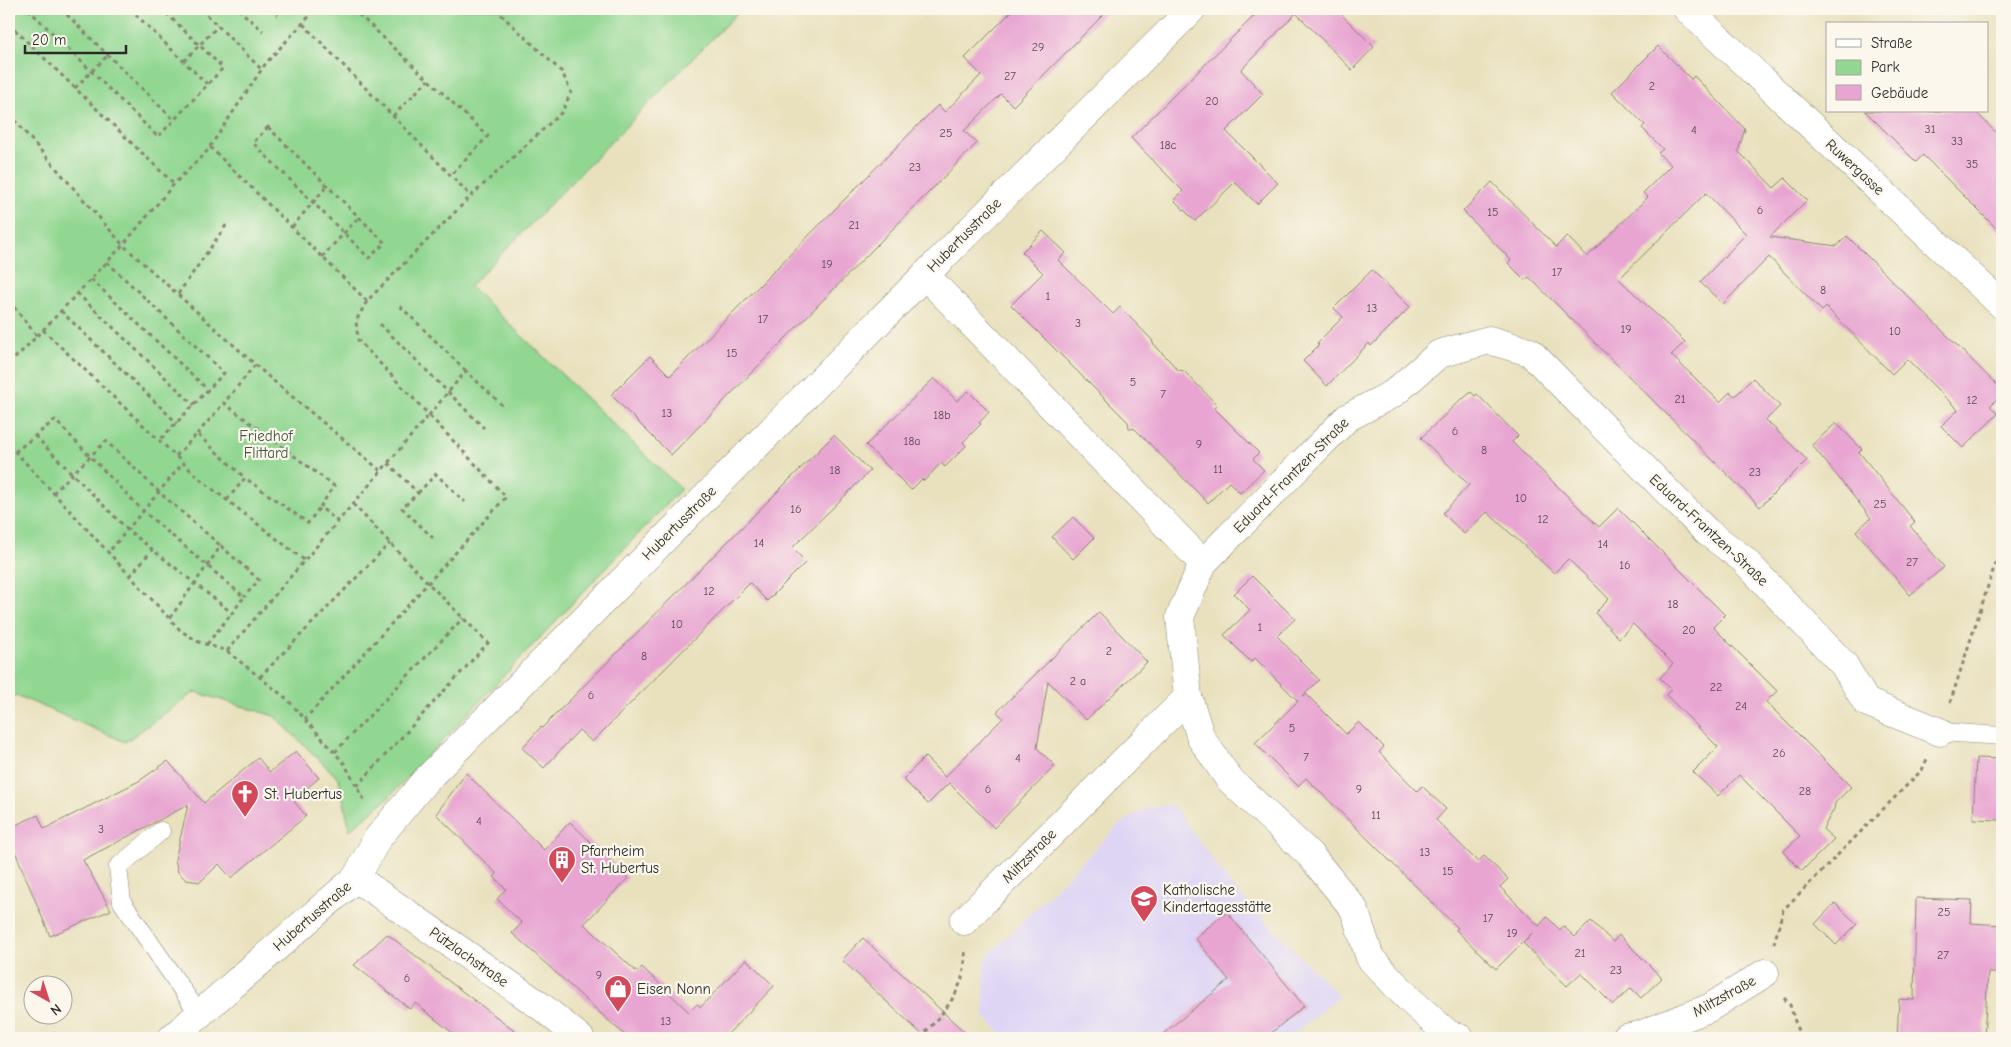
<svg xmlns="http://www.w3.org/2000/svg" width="2011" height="1047" viewBox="0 0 2011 1047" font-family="'Comic Neue',sans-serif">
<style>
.built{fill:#ded5f5}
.green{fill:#91d791;stroke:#5e815e}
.building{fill:#e8a5d2}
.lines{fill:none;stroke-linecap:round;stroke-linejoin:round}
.lane-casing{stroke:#8a8674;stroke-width:19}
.street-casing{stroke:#8a8674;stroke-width:29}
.path{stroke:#8a8674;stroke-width:3;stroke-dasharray:4 4;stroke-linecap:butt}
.lane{stroke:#fff;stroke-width:18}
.street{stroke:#fff;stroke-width:28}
.labels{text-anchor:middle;stroke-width:4.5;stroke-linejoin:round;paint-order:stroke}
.number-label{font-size:12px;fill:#5a4a55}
.street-label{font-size:15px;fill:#2b2b2b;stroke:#fbf7ec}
.park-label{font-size:15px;fill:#445644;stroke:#fbf7ec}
.poi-label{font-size:15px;fill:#2b2b2b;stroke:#fbf7ec;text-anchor:start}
</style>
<rect width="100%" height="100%" fill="#fbf7ec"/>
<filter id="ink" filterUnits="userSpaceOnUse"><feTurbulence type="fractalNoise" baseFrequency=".02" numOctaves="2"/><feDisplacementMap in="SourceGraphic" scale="10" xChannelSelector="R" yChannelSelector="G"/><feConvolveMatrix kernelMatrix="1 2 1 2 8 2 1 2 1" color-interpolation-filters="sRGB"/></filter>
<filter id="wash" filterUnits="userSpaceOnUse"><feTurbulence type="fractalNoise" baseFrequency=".0096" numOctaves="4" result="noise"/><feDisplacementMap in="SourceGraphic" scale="20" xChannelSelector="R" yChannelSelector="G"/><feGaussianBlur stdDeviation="1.12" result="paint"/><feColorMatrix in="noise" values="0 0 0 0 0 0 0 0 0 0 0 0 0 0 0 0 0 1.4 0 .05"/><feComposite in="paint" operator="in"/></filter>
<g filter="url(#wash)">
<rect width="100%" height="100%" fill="#e9e1be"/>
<polygon class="built" points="1173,805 1232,887 1339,996 1289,1038 1008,1038 984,1017 984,960 1120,824 1146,808"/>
<polygon class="green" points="9,9 741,9 470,286 681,489 388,798 350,830 339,779 274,716 195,692 125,742 16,695 9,700"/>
<g id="blocks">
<g class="building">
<polygon points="1014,9 1109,9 1013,106 1001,94 964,131 977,143 671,455 611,395 650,356 670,376 938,105 945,112 981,75 965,58"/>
<polygon points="1261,9 1336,9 1374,47 1352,70 1296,13 1241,70 1263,94 1226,131 1278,183 1257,204 1235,182 1195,221 1174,200 1183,191 1131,138"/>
<polygon points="1658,46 1691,79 1694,76 1745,129 1738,151 1774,188 1785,178 1807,200 1770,237 1837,246 1847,236 2002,390 2002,394 1990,406 1998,414 1963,448 1941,426 1958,410 1907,359 1892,374 1826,307 1822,311 1769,257 1723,304 1700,282 1746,234 1706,193 1619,279 1685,342 1671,355 1720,402 1730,392 1735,396 1753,378 1780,406 1766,420 1807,460 1760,507 1529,277 1525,280 1508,263 1511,260 1463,211 1492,182 1556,247 1567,236 1587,257 1648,197 1643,193 1671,165 1658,153 1663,149 1642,128 1645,125 1612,92"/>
<polygon points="1865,111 1975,111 2002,139 2002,234 1923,155 1916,162"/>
<polygon points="1043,231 1066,253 1058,260 1113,314 1120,307 1153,341 1152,342 1178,370 1184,371 1217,405 1214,408 1259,453 1253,459 1264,470 1240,493 1229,482 1208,503 1135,429 1129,428 1128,422 1011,305 1043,273 1022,252"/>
<polygon points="1372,270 1410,307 1371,346 1369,343 1327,386 1303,361 1319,345 1317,343 1343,317 1334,308"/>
<polygon points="934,378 957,401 968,391 989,412 979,423 981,424 963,442 966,446 945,467 941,463 924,481 922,479 911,490 866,445"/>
<polygon points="1471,392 1475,396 1477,394 1518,436 1512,442 1599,527 1618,508 1725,615 1713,627 1777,691 1766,702 1851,787 1835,803 1834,809 1823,829 1834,839 1802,871 1783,852 1800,836 1739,775 1718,796 1693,772 1718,747 1666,695 1671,689 1660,678 1673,664 1633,624 1619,638 1595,613 1609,599 1590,580 1568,559 1554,573 1487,512 1464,534 1443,513 1469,485 1421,438 1462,398 1463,399"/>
<polygon points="1836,423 1862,449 1859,452 1915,522 1910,526 1944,567 1910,595 1856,531 1871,518 1812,445"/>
<polygon points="834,435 870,471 792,548 806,562 767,601 750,583 592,742 579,730 544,768 522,748 541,727 542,728"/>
<polygon points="1073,517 1094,538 1073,559 1052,537"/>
<polygon points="1252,576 1295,619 1277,636 1319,680 1303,696 1306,694 1346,734 1359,722 1384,747 1379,752 1417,791 1422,786 1446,809 1436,820 1478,862 1484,856 1508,879 1500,887 1539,926 1547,917 1560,930 1563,926 1575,937 1591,921 1613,942 1619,935 1662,978 1641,998 1631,988 1613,1005 1581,973 1567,986 1523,943 1533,932 1496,969 1456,930 1458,928 1306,778 1298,786 1255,743 1298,701 1255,658 1251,662 1224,635 1250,610 1234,594"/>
<polygon points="1099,612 1147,662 1086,720 1048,681 1037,748 1055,766 994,828 949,783 928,804 903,779 925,757 945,777 1003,718 997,712"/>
<polygon points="296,751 319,778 293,800 306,816 231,878 219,864 200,882 186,880 178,872 175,860 188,805 83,860 111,910 50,936 9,837 9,828 38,815 44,829 139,781 168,761 204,803 258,758 270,772"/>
<polygon points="1976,758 2002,759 2002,820 1973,819"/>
<polygon points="466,773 544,850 570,822 628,878 584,924 637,972 642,967 689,1012 697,1004 701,1007 746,959 774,986 724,1038 628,1038 512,933 522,923 497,899 506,889 494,877 497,874 436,814"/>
<polygon points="1916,898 1972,900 1971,923 2002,925 2002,973 1988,973 1984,1038 1897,1038 1899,999 1914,1000"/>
<polygon points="1835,903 1857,924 1836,945 1815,924"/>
<polygon points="1227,912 1304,1006 1265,1038 1158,1038 1229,980 1195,938"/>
<polygon points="387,934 467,995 525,1038 459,1038 415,1003 410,1009 354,965"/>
<polygon points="863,938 903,975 971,1038 926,1038 887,1002 842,960"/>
</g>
</g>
</g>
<g filter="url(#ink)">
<use href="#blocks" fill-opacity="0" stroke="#8a8674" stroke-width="1"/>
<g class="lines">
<defs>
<g id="lane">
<polyline points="1940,732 2002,736"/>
<polyline points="161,831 118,867 122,902 199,1014"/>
</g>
<g id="street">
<polyline points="1687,9 2002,305"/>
<polyline points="925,275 1203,563 1347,418 1394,393 1439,354 1489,340 1530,352 1706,531 1743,559 1844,665 1866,702 1940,732"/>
<polyline points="1203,563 1180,617 1188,697 1201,738 1229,779 1310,855 1354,909 1370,958 1411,1001 1448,1034 1460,1038"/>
<polyline points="356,878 542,1007 580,1038"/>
<polyline points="964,921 1188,697"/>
<polyline points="172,1038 356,878 377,839 424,782 925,275 1192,9"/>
<polyline points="1626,1038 1640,1035 1709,1008 1765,973"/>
</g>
</defs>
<use href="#lane" class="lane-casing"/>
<use href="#street" class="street-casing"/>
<g class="path">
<polyline points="28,9 158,137 223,68 162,9"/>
<polyline points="61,9 174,120"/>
<polyline points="130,9 207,84"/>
<polyline points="201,9 262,70"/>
<polyline points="238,9 263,31"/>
<polyline points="271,9 278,15"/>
<polyline points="353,9 488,136 451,175"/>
<polyline points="495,9 562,72 571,92 562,112 471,196 367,301 356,321 358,340 429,415 466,371 503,406"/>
<polyline points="9,24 174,184"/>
<polyline points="303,24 471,196"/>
<polyline points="184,61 218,26"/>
<polyline points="75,88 108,55"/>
<polyline points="9,114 123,245 270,378 381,471"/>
<polyline points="393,116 428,80"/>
<polygon points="268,127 385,243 369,258 253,143"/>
<polyline points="210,147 367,301"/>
<polyline points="292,227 327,186"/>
<polyline points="322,257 359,217"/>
<polyline points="107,262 224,373 159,441"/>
<polyline points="91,279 208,390"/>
<polyline points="77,293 194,405"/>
<polyline points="178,294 227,224"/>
<polyline points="9,301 37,336"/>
<polyline points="400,306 466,371"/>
<polyline points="61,311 177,423"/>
<polyline points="380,324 484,428"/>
<polyline points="43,330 123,245 174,184 207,151 266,63 316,9"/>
<polyline points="9,364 43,330 201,480 304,560"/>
<polyline points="255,365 224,403 334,486 320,507 337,521"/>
<polyline points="197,434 224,403"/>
<polyline points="35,436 128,530 232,613 244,597 143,511 183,463"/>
<polyline points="9,445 181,631 199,642 227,651 287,699 344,763 366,803"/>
<polyline points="15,452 55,420 143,511 108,553"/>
<polyline points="176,456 197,434 245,478"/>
<polyline points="388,463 418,493 402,508 433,538"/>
<polyline points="53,493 106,441 159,492 221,546"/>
<polyline points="418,493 436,474 465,502"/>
<polyline points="227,500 245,478 308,523 320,507"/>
<polyline points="353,504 428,583 488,643 357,786"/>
<polyline points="130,576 152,550"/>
<polyline points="170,618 221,546 259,580 244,597"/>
<polyline points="207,644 232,613"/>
<polyline points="227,651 429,415 506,497 305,719"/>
<polyline points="260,677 390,543"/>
<polyline points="1950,703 2002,543"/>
<polyline points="335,752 463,618"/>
<polyline points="1774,944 1783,910 1922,770 1927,759"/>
<polyline points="1784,998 1790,1005 1800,1038"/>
<path d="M 920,1038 C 944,1012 967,989 965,951"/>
</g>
<use href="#lane" class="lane"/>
<use href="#street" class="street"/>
</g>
</g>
<defs>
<symbol id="church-pin" viewBox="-11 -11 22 30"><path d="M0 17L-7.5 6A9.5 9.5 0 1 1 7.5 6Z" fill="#d1495b" stroke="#fbf7ec"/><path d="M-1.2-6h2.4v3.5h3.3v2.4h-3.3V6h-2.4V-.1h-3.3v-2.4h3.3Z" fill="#fff"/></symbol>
<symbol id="building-pin" viewBox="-11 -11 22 30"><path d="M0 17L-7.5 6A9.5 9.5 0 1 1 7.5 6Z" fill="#d1495b" stroke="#fbf7ec"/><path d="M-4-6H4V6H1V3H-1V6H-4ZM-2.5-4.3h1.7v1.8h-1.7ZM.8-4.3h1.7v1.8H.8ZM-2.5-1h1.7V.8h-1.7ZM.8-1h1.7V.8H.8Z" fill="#fff"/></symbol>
<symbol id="school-pin" viewBox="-11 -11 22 30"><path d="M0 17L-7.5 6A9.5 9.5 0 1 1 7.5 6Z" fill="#d1495b" stroke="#fbf7ec"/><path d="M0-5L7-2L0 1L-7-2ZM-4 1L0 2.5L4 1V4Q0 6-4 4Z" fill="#fff"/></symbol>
<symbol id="shop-pin" viewBox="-11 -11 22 30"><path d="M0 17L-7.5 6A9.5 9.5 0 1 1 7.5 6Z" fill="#d1495b" stroke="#fbf7ec"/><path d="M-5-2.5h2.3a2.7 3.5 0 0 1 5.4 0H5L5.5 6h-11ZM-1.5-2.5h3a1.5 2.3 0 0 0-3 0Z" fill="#fff"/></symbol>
</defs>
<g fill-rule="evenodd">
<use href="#church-pin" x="229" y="778" width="32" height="43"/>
<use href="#building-pin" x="546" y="844" width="32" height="43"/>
<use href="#school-pin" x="1128" y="883" width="32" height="43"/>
<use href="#shop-pin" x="602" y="973" width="32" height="43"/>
</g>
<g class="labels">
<g class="number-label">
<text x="1038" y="51">29</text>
<text x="1010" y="80">27</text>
<text x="1652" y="90">2</text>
<text x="1212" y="105">20</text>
<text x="1930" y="133">31</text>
<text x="1694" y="134">4</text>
<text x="946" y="137">25</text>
<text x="1957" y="145">33</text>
<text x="1168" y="149">18c</text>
<text x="1972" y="168">35</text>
<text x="915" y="171">23</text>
<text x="1760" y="214">6</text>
<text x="1493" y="216">15</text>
<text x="854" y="229">21</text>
<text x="827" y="268">19</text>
<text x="1557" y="276">17</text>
<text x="1823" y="294">8</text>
<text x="1048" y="300">1</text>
<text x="1372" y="312">13</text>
<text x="763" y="323">17</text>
<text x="1078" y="327">3</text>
<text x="1626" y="333">19</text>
<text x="1895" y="335">10</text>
<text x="732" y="357">15</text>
<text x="1133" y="386">5</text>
<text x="1163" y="398">7</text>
<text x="1680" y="403">21</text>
<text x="1972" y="404">12</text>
<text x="667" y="417">13</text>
<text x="942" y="419">18b</text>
<text x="1455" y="435">6</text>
<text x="912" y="445">18a</text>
<text x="1199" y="448">9</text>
<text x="1484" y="454">8</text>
<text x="1218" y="473">11</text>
<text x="835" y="474">18</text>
<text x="1755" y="476">23</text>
<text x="1521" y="502">10</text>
<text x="1880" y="508">25</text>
<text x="796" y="513">16</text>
<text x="1543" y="523">12</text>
<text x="759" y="547">14</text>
<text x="1603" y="548">14</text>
<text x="1912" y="566">27</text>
<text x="1625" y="569">16</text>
<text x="709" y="595">12</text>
<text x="1673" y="608">18</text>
<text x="677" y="628">10</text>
<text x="1260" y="631">1</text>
<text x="1689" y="634">20</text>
<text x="1109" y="655">2</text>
<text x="644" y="660">8</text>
<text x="1078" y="685">2 a</text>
<text x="1716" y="691">22</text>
<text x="591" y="699">6</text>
<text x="1741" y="710">24</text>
<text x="1292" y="732">5</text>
<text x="1779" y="757">26</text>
<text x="1306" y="761">7</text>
<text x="1018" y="762">4</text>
<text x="988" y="793">6</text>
<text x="1359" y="793">9</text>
<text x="1805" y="795">28</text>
<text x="1376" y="819">11</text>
<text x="479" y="825">4</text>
<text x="101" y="833">3</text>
<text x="1425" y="856">13</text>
<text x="1448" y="875">15</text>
<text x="1944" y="916">25</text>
<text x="1488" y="922">17</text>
<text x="1512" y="937">19</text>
<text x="1580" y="957">21</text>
<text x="1943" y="959">27</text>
<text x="1616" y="974">23</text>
<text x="599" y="979">9</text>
<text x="407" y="982">6</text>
<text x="666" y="1025">13</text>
</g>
<g class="street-label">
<text transform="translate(1855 167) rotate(43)" y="5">Ruwergasse</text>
<text transform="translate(964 235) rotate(-45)" y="5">Hubertusstraße</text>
<text transform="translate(1291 475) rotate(-45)" y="5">Eduard-Frantzen-Straße</text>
<text transform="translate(679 523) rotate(-45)" y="5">Hubertusstraße</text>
<text transform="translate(1709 530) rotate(43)" y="5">Eduard-Frantzen-Straße</text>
<text transform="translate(1029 856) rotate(-45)" y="5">Miltzstraße</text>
<text transform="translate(312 916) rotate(-41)" y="5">Hubertusstraße</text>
<text transform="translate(469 957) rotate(35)" y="5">Pützlachstraße</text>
<text transform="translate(1724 996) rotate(-29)" y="5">Miltzstraße</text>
</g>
<g class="park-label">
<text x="266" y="441">Friedhof<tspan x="266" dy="17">Flittard</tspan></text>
</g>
<g class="poi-label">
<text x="264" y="799">St. Hubertus</text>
<text x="581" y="856">Pfarrheim<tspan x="581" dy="17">St. Hubertus</tspan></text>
<text x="1163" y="895">Katholische<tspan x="1163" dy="17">Kindertagesstätte</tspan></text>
<text x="637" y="994">Eisen Nonn</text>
</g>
</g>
<rect width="2011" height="1047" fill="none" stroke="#fbf7ec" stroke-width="30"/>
<rect x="1826" y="22" width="162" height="90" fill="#fbf7ec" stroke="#a8a59f"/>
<rect x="1836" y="39" width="25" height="8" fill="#ffffff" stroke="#a8a59f"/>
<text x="1871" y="48" font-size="15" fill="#2b2b2b">Straße</text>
<rect x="1836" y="60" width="25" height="15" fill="#91d791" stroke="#a8a59f"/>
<text x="1871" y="72" font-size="15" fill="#2b2b2b">Park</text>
<rect x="1836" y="85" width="25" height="15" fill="#e8a5d2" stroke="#a8a59f"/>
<text x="1871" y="98" font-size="15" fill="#2b2b2b">Gebäude</text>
<g transform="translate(48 1000) rotate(141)"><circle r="24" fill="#fbf7ec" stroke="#a8a59f"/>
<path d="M0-4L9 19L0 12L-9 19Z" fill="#d1495b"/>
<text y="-8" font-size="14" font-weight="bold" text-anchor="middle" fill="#2b2b2b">N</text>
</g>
<path d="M25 45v8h101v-8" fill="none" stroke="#2b2b2b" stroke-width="2.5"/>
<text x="32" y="45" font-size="15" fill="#2b2b2b" stroke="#fbf7ec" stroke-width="4" paint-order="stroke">20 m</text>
</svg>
